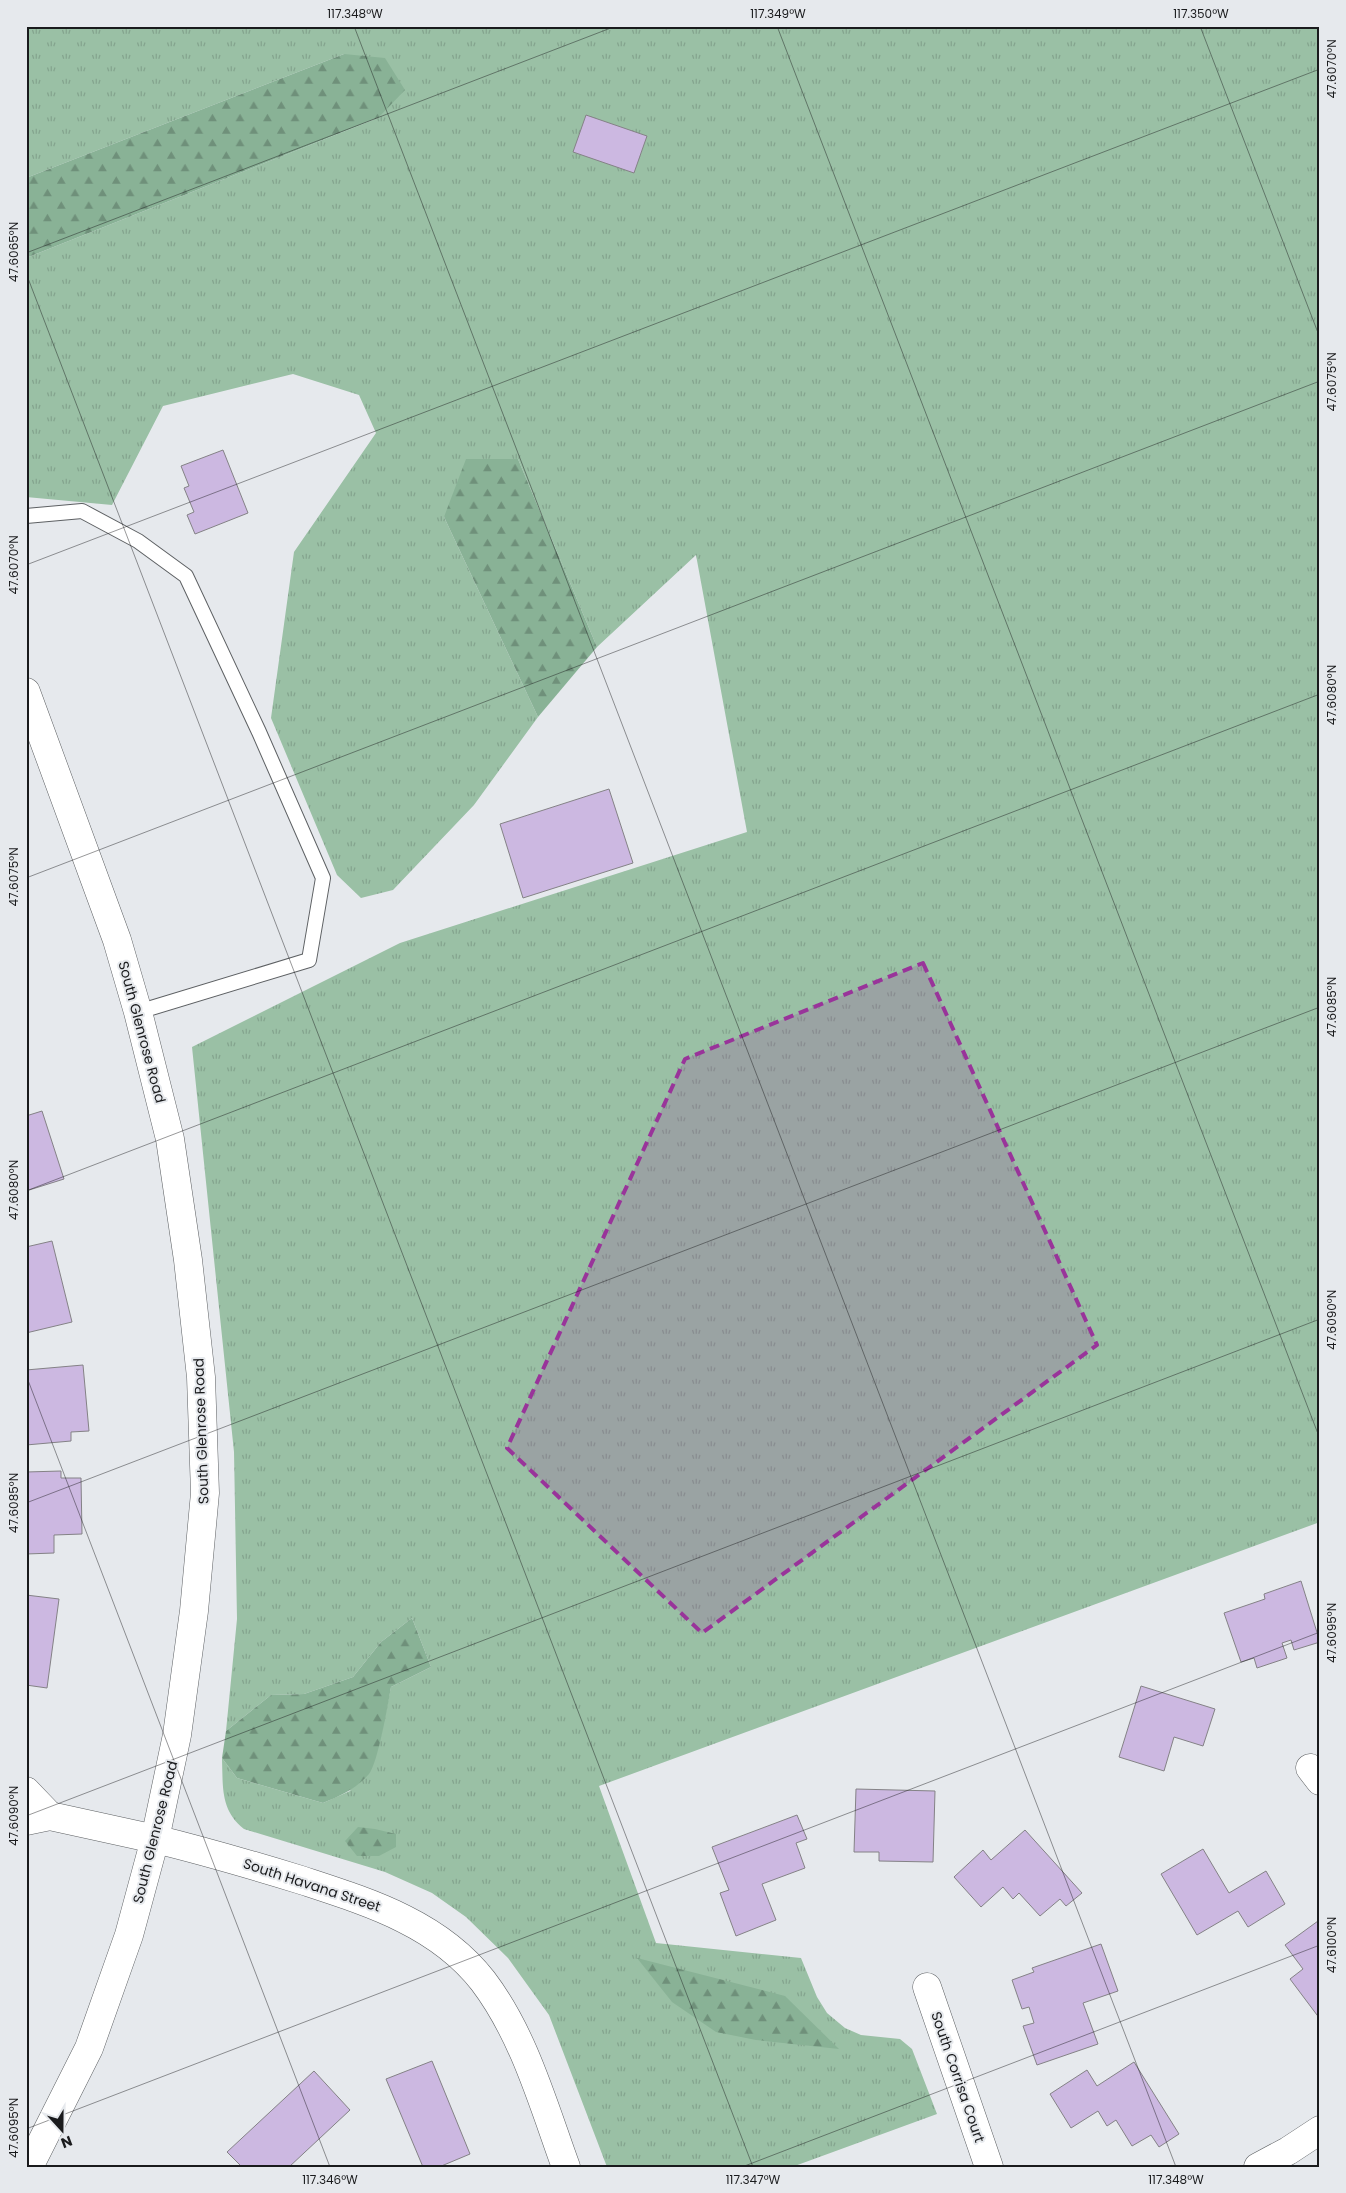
<svg xmlns="http://www.w3.org/2000/svg" width="1346" height="2193" viewBox="0 0 1346 2193" font-family="Poppins,sans-serif">
<style>
.grass{fill:url(#grass-tufts)}
.forest{fill:url(#forest-firs)}
.building{fill:#ccb8e1;stroke:#848286}
.lines{fill:none;stroke-linecap:round;stroke-linejoin:round}
.service-casing{stroke:#5d6063;stroke-width:16}
.minor-casing{stroke:#5d6063;stroke-width:29}
.tertiary-casing{stroke:#5d6063;stroke-width:29}
.service{stroke:#fff;stroke-width:14}
.minor{stroke:#fff;stroke-width:28}
.tertiary{stroke:#fff;stroke-width:28}
.marked{fill:#99349a;fill-opacity:0.2;stroke:#99349a;stroke-width:4;stroke-dasharray:10 6;stroke-linejoin:round}
.ticks{fill:none;stroke:#1a1b1d;stroke-width:1;stroke-opacity:0.45}
.labels{text-anchor:middle;stroke-width:4;stroke-linejoin:round;paint-order:stroke}
.street-label{font-size:14px;fill:#1a1b1d;stroke:#e6e9ed}
.neatline{fill:none;stroke:#1a1b1d;stroke-width:2}
.ticks-label{font-size:12px;text-anchor:middle;fill:#1a1b1d}
</style>
<defs>
<pattern id="grass-tufts" width="24" height="20" patternUnits="userSpaceOnUse" patternTransform="scale(1.25)"><rect width="24" height="20" fill="#9ac0a5"/><path d="M3 7l-1-3M5 7V3M7 7l1-3M15 17l-1-3M17 17v-4M19 17l1-3" fill="none" stroke="#84a48e"/></pattern>
<pattern id="forest-firs" width="22" height="20" patternUnits="userSpaceOnUse" patternTransform="scale(1.25)"><rect width="22" height="20" fill="#89b296"/><path d="M5 1l3.5 6h-7zM16 11l3.5 6h-7z" fill="#6f907a"/></pattern>
</defs>
<rect width="100%" height="100%" fill="#e6e9ed"/>
<path class="grass" d="M 26,26 L 1320,26 L 1320,1522 L 599,1786 L 656,1943 L 801,1958 L 817,1997 L 827,2013 L 845,2028 L 861,2035 L 900,2039 L 912,2049 L 937,2114 L 792,2167 L 607,2167 L 549,2015 L 508,1958 L 466,1917 L 432,1893 L 385,1872 L 244,1829 C 220,1810 223,1786 222,1758 L 237,1778 L 323,1803 L 350,1791 L 381,1735 L 391,1687 L 431,1667 L 412,1618 L 381,1642 L 353,1677 L 304,1694 L 271,1695 L 226,1731 L 237,1619 L 234,1452 L 192,1047 L 400,943 L 747,832 L 696,555 L 597,647 L 518,459 L 444,517 L 538,717 L 474,805 L 393,890 L 361,898 L 337,875 L 271,718 L 294,552 L 376,433 L 359,395 L 293,374 L 163,406 L 112,505 L 26,497 L 26,258 L 378,118 L 344,54 L 26,178 Z"/>
<g class="forest">
<polygon points="344,54 385,58 405,90 378,118 26,258 26,178"/>
<polygon points="466,459 518,459 597,647 538,717 444,517"/>
<path d="M 412,1618 L 431,1667 L 391,1687 C 388,1704 378,1763 369,1774 C 356,1789 340,1796 323,1803 L 237,1778 L 222,1758 L 226,1731 L 271,1695 L 304,1694 L 353,1677 L 381,1642 Z"/>
<polygon points="358,1827 375,1829 396,1834 396,1847 379,1856 357,1856 345,1841"/>
<polygon points="637,1958 785,1996 839,2049 756,2040 716,2032 672,2002"/>
</g>
<g class="building">
<polygon points="586,115 647,136 634,173 573,152"/>
<polygon points="223,450 248,513 195,534 187,515 194,512 184,488 189,486 181,466"/>
<polygon points="609,789 633,863 523,898 500,824"/>
<polygon points="42,1111 64,1179 26,1191 26,1116"/>
<polygon points="52,1241 72,1322 26,1333 26,1247"/>
<polygon points="83,1365 89,1431 71,1432 71,1441 26,1445 26,1370"/>
<polygon points="61,1471 61,1478 81,1478 82,1534 54,1535 54,1553 26,1554 26,1472"/>
<polygon points="1301,1581 1320,1642 1294,1650 1291,1640 1282,1643 1287,1658 1257,1668 1254,1658 1241,1662 1224,1613 1265,1599 1264,1594"/>
<polygon points="26,1595 59,1599 47,1688 26,1685"/>
<polygon points="1141,1686 1215,1709 1203,1746 1174,1737 1164,1771 1119,1757"/>
<polygon points="856,1789 935,1791 933,1862 879,1861 879,1852 854,1852"/>
<polygon points="797,1815 807,1839 796,1843 805,1868 762,1884 776,1920 736,1936 720,1893 729,1890 712,1847"/>
<polygon points="1025,1830 1082,1893 1066,1906 1060,1899 1040,1916 1019,1893 1013,1899 1003,1887 981,1907 954,1877 983,1850 991,1860"/>
<polygon points="1203,1849 1229,1893 1266,1871 1285,1904 1248,1927 1238,1911 1197,1935 1161,1874"/>
<polygon points="1318,1921 1320,1924 1320,2019 1290,1979 1303,1969 1285,1945"/>
<polygon points="1101,1944 1118,1991 1083,2003 1098,2044 1037,2065 1023,2026 1034,2023 1029,2007 1022,2009 1012,1980 1034,1972 1032,1968"/>
<polygon points="432,2061 470,2154 439,2167 423,2167 386,2079"/>
<polygon points="1134,2062 1179,2134 1159,2147 1151,2135 1132,2146 1116,2120 1107,2126 1098,2111 1071,2128 1050,2094 1087,2070 1097,2086"/>
<polygon points="314,2071 350,2110 289,2167 242,2167 227,2152"/>
</g>
<g class="lines">
<defs>
<polyline id="service" points="26,516 82,511 138,541 186,576 259,732 323,878 309,960 138,1012"/>
<g id="minor">
<polyline points="1310,1768 1320,1781"/>
<polyline points="26,1791 50,1816"/>
<polyline points="26,1821 50,1816 155,1839"/>
<polyline points="927,1987 989,2167"/>
<polyline points="1258,2167 1288,2151 1320,2130"/>
</g>
<g id="tertiary">
<polyline points="26,692 117,940 138,1012 170,1139 188,1260 201,1377 205,1493 194,1611 177,1735 155,1839 129,1935 89,2048 29,2167"/>
<path d="M 155,1839 C 204,1851 252,1865 301,1880 C 368,1902 438,1923 483,1981 C 524,2035 543,2104 566,2167"/>
</g>
</defs>
<use href="#service" class="service-casing"/>
<use href="#minor" class="minor-casing"/>
<use href="#tertiary" class="tertiary-casing"/>
<use href="#service" class="service"/>
<use href="#minor" class="minor"/>
<use href="#tertiary" class="tertiary"/>
</g>
<path class="marked" d="M 923,963 L 1097,1345 L 702,1633 L 507,1448 L 685,1059 Z"/>
<path class="ticks" d="M 354,26 L 1176,2167M 777,26 L 1320,1439M 1200,26 L 1320,338M 26,253 L 616,26M 26,273 L 753,2167M 26,565 L 1320,69M 26,878 L 1320,381M 26,1191 L 1320,694M 26,1375 L 330,2167M 26,1503 L 1320,1007M 26,1816 L 1320,1319M 26,2129 L 1320,1632M 742,2167 L 1320,1945"/>
<g class="labels">
<g class="street-label">
<text transform="translate(142 1032) rotate(75)" y="5">South Glenrose Road</text>
<text transform="translate(201 1431) rotate(-92)" y="5">South Glenrose Road</text>
<text transform="translate(155 1832) rotate(-76)" y="5">South Glenrose Road</text>
<text transform="translate(312 1885) rotate(18)" y="5">South Havana Street</text>
<text transform="translate(958 2077) rotate(71)" y="5">South Corrisa Court</text>
</g>
</g>
<rect width="1346" height="2193" fill="none" stroke="#e6e9ed" stroke-width="55"/>
<g transform="translate(62 2130) rotate(159)" stroke="#e6e9ed" stroke-width="4" paint-order="stroke">
<path d="M0-4L9 19L0 12L-9 19Z" fill="#1a1b1d"/>
<text y="-8" font-size="14" font-weight="bold" text-anchor="middle" fill="#1a1b1d">N</text>
</g>
<rect x="28" y="28" width="1290" height="2138" class="neatline"/>
<g class="ticks-label">
<text x="355" y="18">117.348°W</text>
<text x="778" y="18">117.349°W</text>
<text x="1201" y="18">117.350°W</text>
<text transform="translate(1332 69) rotate(-90)" y="4">47.6070°N</text>
<text transform="translate(14 252) rotate(-90)" y="4">47.6065°N</text>
<text transform="translate(1332 382) rotate(-90)" y="4">47.6075°N</text>
<text transform="translate(14 565) rotate(-90)" y="4">47.6070°N</text>
<text transform="translate(1332 695) rotate(-90)" y="4">47.6080°N</text>
<text transform="translate(14 877) rotate(-90)" y="4">47.6075°N</text>
<text transform="translate(1332 1007) rotate(-90)" y="4">47.6085°N</text>
<text transform="translate(14 1190) rotate(-90)" y="4">47.6080°N</text>
<text transform="translate(1332 1320) rotate(-90)" y="4">47.6090°N</text>
<text transform="translate(14 1503) rotate(-90)" y="4">47.6085°N</text>
<text transform="translate(1332 1633) rotate(-90)" y="4">47.6095°N</text>
<text transform="translate(14 1816) rotate(-90)" y="4">47.6090°N</text>
<text transform="translate(1332 1945) rotate(-90)" y="4">47.6100°N</text>
<text transform="translate(14 2128) rotate(-90)" y="4">47.6095°N</text>
<text x="330" y="2184">117.346°W</text>
<text x="753" y="2184">117.347°W</text>
<text x="1176" y="2184">117.348°W</text>
</g>
</svg>
